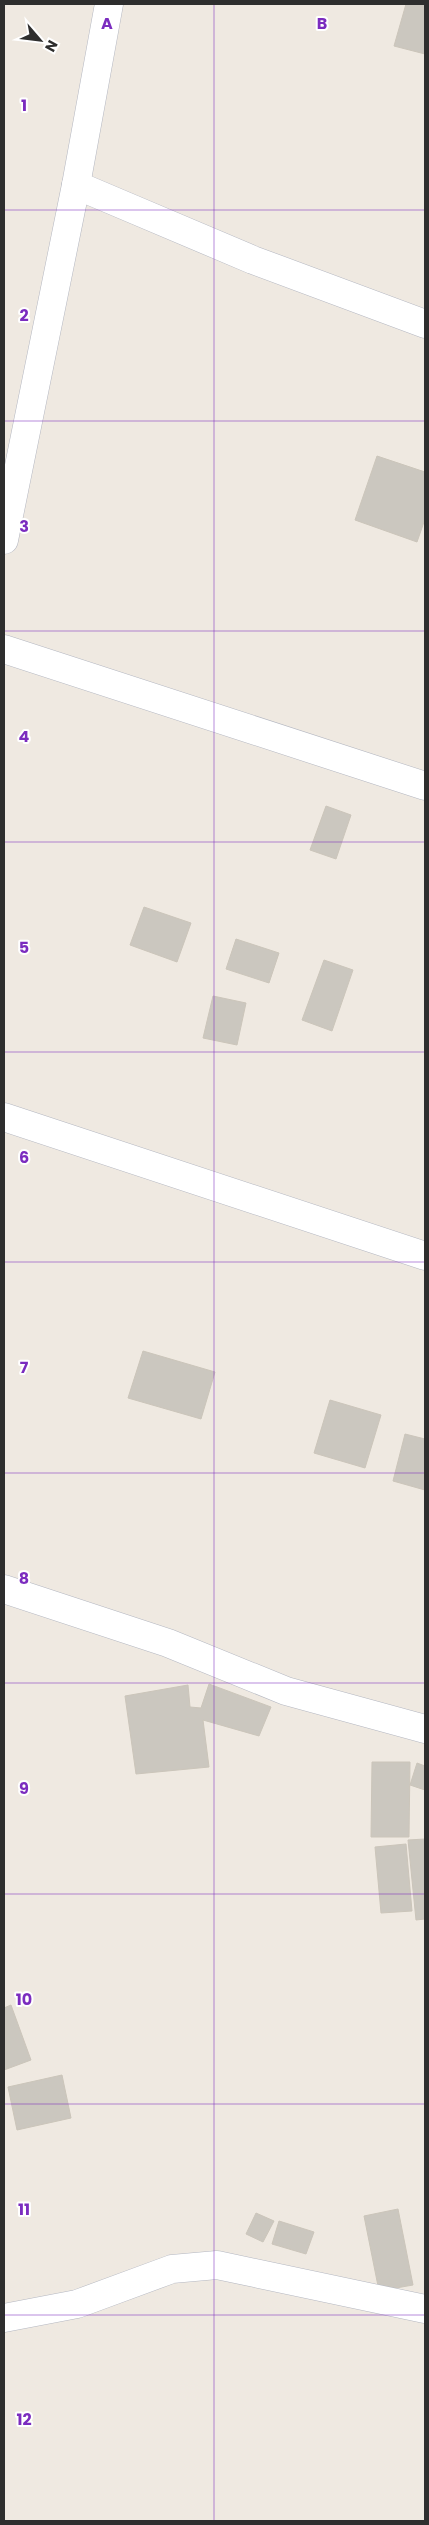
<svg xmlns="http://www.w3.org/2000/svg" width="429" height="2525" viewBox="0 0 429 2525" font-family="Poppins,sans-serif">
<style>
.building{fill:#cbc7bf;stroke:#cbc5ba}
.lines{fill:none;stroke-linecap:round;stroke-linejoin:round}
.street-casing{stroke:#b4b7c1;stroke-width:29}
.secondary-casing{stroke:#b4b7c1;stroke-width:29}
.street{stroke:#fff;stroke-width:28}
.secondary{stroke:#fff;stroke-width:28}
.grid{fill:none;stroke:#7b2cbf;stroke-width:1;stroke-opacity:0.55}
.grid-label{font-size:16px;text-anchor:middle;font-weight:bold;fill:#7b2cbf;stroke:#fff;stroke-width:4;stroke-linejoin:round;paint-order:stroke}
</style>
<rect width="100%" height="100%" fill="#efe9e1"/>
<g class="building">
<polygon points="406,4 425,4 425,54 394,46"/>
<polygon points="377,456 425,472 425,519 417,542 355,520"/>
<polygon points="326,806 351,815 336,859 310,850"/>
<polygon points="144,907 191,923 177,962 130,945"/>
<polygon points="236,939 279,953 269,983 226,969"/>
<polygon points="324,960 353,970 332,1031 302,1020"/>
<polygon points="213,996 246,1003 237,1045 203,1038"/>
<polygon points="143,1351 215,1372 201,1419 128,1398"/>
<polygon points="330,1400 381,1415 365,1468 314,1453"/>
<polygon points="405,1434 425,1439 425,1490 393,1481"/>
<polygon points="209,1684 271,1707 259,1736 203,1720 209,1767 136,1774 125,1696 188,1685 190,1707 201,1708"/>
<polygon points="372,1762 410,1762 409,1837 371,1837"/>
<polygon points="417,1763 425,1766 425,1790 410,1785"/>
<polygon points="425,1839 425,1919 416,1920 408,1840"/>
<polygon points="406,1844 412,1911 381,1913 375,1847"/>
<polygon points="11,2005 31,2060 4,2070 4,2008"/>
<polygon points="62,2075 71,2118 17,2130 8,2087"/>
<polygon points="398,2209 413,2285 379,2291 364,2216"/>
<polygon points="256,2213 274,2221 263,2242 246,2234"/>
<polygon points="279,2221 314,2232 306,2254 272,2244"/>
</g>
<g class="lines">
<defs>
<g id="street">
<polyline points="76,185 253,260 425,324"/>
<polyline points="4,649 425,786"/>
<polyline points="4,1117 425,1256"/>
<polyline points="4,1589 168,1643 286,1691 425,1729"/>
<polyline points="4,2318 77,2304 172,2269 217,2265 425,2309"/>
</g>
<polyline id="secondary" points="4,540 76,185 109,4"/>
</defs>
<use href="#street" class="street-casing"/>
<use href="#secondary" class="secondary-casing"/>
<use href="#street" class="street"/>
<use href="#secondary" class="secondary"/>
</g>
<path class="grid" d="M 214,4 L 214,2521M 4,210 L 425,210M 4,421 L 425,421M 4,631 L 425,631M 4,842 L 425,842M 4,1052 L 425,1052M 4,1262 L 425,1262M 4,1473 L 425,1473M 4,1683 L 425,1683M 4,1894 L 425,1894M 4,2104 L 425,2104M 4,2315 L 425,2315"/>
<g class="grid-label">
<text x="107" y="29">A</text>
<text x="322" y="29">B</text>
<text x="24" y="111">1</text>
<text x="24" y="321">2</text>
<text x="24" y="532">3</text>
<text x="24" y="742">4</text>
<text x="24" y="953">5</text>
<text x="24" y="1163">6</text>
<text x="24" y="1373">7</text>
<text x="24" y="1584">8</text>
<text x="24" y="1794">9</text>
<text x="24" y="2005">10</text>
<text x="24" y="2215">11</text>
<text x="24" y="2425">12</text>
</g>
<rect width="429" height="2525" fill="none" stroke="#2e2e2e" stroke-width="10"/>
<g transform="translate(40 40) rotate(118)" stroke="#ffffff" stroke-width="4" paint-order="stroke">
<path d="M0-4L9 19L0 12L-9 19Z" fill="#2e2e2e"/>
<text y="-8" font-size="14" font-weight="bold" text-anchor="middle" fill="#2e2e2e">N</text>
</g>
</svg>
